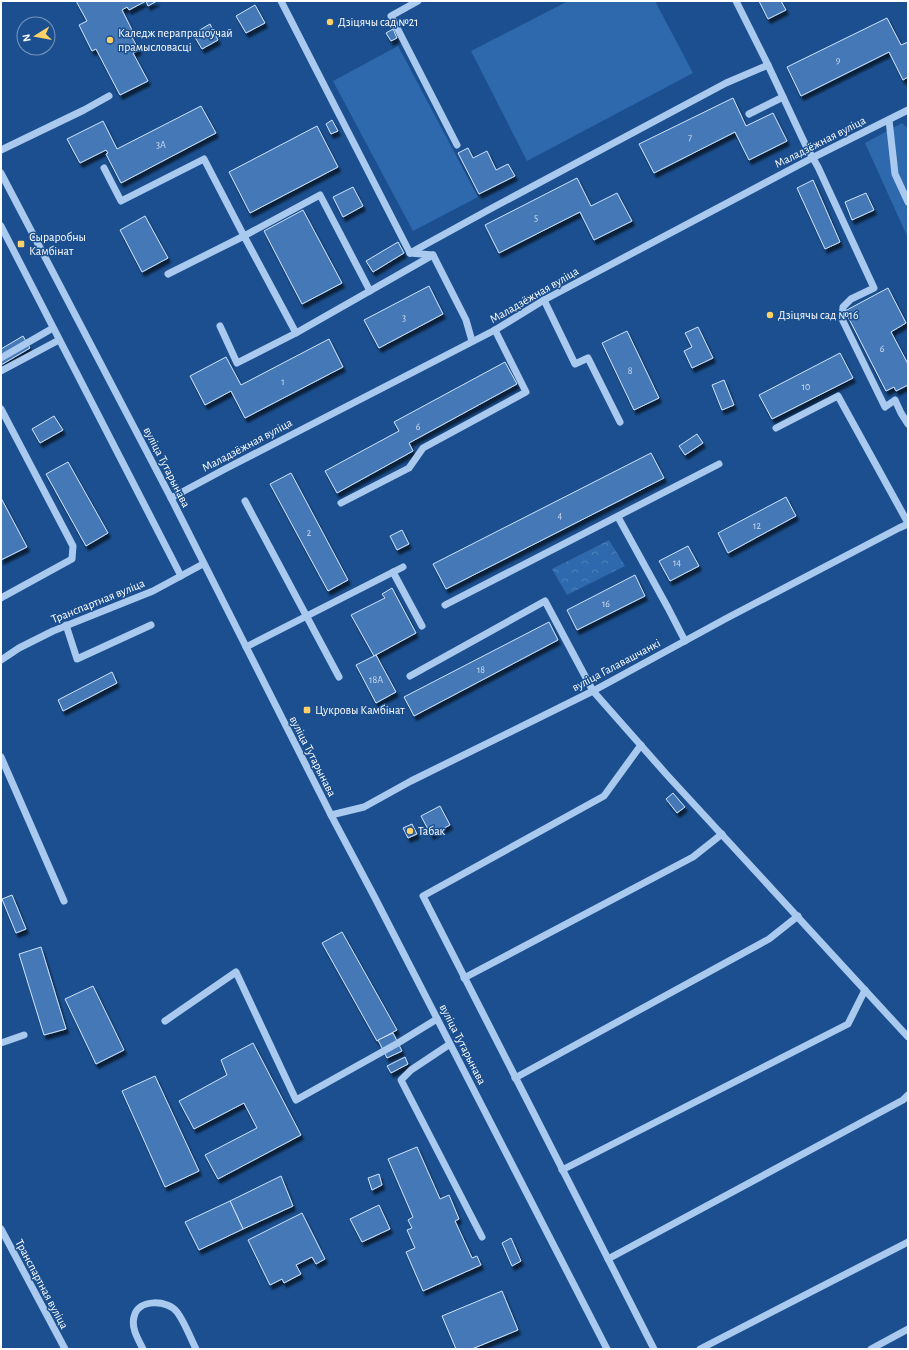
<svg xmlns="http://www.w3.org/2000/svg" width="909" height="1350" viewBox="0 0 909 1350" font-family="'Alegreya Sans',sans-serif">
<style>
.green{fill:#2e69ad}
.forest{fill:url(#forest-crowns)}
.building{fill:#4478b7;stroke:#cfe3fa;filter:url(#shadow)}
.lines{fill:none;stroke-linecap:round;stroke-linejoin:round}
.minor{stroke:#a9c9ee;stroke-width:7}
.poi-dot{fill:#ffd166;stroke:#1b4f8f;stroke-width:1.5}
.labels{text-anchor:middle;stroke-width:3;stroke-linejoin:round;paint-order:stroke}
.number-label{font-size:10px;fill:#d0dded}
.poi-label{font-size:12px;fill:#fff;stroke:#1b4f8f;text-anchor:start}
.street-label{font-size:12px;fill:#fff;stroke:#1b4f8f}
</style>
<defs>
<pattern id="forest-crowns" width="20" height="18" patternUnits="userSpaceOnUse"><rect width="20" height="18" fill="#2e69ad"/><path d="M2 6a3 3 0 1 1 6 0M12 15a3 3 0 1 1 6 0" fill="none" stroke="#4d80b9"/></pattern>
<filter id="shadow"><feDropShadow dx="2.5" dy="4.5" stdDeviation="1" flood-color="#0009"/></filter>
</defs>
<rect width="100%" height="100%" fill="#1b4f8f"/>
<g class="green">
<polygon points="568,1 655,1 693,73 527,161 471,51"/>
<polygon points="398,46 478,197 413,231 333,81"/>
<polygon points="902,123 908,128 908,238 865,143"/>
</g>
<polygon class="forest" points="609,540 625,566 567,595 552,569"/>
<g class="building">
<polygon points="76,1 157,1 148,6 146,1 129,10 127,7 122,10 132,30 129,32 139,50 133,53 148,81 120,95 96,49 92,51 79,25 87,21"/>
<polygon points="759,1 781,1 786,10 768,19"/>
<polygon points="255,5 265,23 246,33 236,16"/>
<polygon points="887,18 901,45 908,42 908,77 903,80 889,52 801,96 787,67"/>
<polygon points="210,24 218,40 202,49 193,34"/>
<polygon points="393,29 397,38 391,41 386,33"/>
<polygon points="733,98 746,126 773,113 787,141 749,160 735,132 654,173 639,144"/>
<polygon points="201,106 216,133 121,183 106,154 108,153 106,150 80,163 67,139 103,121 117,149"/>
<polygon points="332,120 338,131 331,134 326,124"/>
<polygon points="317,126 338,167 250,213 229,172"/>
<polygon points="468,148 473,158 487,151 496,170 508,164 515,176 479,194 458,153"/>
<polygon points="577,178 591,206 617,193 632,221 594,240 580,212 499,253 485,225"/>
<polygon points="813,180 840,242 825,249 797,188"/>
<polygon points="353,187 363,206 343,217 333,197"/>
<polygon points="866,193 874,210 852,220 845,202"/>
<polygon points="303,210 342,283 302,304 264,231"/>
<polygon points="145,216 168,258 142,272 120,230"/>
<polygon points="398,242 404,253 373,272 366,261"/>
<polygon points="429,286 443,314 379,348 364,320"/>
<polygon points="888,288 906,323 891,332 908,364 908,385 896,391 894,387 886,391 845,311"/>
<polygon points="698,327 713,358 692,368 684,351 692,347 685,333"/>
<polygon points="627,331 659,398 634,410 602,343"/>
<polygon points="23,336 30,348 1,365 1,349"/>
<polygon points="329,339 343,367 245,418 231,391 205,405 190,376 226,357 241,385"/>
<polygon points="840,353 853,378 772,419 759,395"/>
<polygon points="505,362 517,384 409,443 413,451 337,493 325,471 399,431 394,422"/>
<polygon points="724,380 734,405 722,410 712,385"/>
<polygon points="54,416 63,430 40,443 32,429"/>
<polygon points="697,434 703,443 685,455 679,446"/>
<polygon points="651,453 664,478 446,589 433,564"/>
<polygon points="68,462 108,533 86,546 46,474"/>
<polygon points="291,473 348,580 328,591 270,484"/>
<polygon points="786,497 796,516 728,553 718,533"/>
<polygon points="1,498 27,547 1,560"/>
<polygon points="402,530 409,544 397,550 390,536"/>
<polygon points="688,546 699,566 670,581 659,561"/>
<polygon points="635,575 645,596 577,630 567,610"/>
<polygon points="392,588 416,633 374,656 351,615 385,598 382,594"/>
<polygon points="549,622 558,640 414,716 404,697"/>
<polygon points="376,655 396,692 376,703 356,665"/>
<polygon points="112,672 117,683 63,711 58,700"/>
<polygon points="673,793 685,807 677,813 666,799"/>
<polygon points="440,806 450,825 431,835 421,816"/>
<polygon points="412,824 417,834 408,838 403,828"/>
<polygon points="12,895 26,929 16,933 2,899"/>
<polygon points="342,932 397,1030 377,1041 322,943"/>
<polygon points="41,947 66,1029 44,1035 19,954"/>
<polygon points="93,986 124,1050 96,1064 65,999"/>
<polygon points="393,1033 402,1051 387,1058 378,1040"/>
<polygon points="253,1043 301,1135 218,1179 205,1155 257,1128 244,1103 194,1129 179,1101 227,1075 221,1060"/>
<polygon points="405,1057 408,1064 391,1073 387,1066"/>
<polygon points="155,1076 199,1171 165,1187 122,1091"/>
<polygon points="417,1147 440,1199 449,1195 459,1219 455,1221 472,1258 477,1256 481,1265 423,1291 406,1252 415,1248 407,1230 412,1228 408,1220 413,1217 388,1159"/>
<polygon points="379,1174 382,1185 372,1190 368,1178"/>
<polygon points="281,1176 293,1206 243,1229 230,1201"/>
<polygon points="230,1201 243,1229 199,1250 185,1222"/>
<polygon points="379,1205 390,1229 362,1242 350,1219"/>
<polygon points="302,1213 325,1259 316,1264 312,1257 296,1265 301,1274 284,1283 282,1279 270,1285 248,1240"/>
<polygon points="511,1238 521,1261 512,1266 502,1243"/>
<polygon points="502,1291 518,1330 472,1349 456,1349 442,1316"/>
</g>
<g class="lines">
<g class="minor">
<polyline points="281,1 410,253"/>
<polyline points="418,1 391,16 457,145"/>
<polyline points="736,1 768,65 806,146 818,167 874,288 851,299 843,307 842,319 885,407 895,400 901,413 908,424"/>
<polyline points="749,114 783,97"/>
<polyline points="889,120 895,174 908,202"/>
<polyline points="1,150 84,110 109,96"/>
<polyline points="104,168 121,201 204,159 244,236 320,195 370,291"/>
<polyline points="1,173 171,498 331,815 374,896 607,1349"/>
<polyline points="1,226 181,576"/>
<polyline points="410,253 492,208 726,83 768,65"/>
<polyline points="410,253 433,255 466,320 472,341"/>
<polyline points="168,274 244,236 296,333"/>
<polyline points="544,300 575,364 588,358 620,422"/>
<polyline points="220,326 237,363 296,333 433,255"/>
<polyline points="1,358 53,328"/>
<polyline points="1,371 59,340"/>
<polyline points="1,409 73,546 72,559 1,598"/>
<polyline points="776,428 838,396 908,523"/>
<polyline points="171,498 225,469 495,330 544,300 812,158 908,110"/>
<polyline points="245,501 339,677"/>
<polyline points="341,503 409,468 423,448 526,392 495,330"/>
<polyline points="618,517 668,608 685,641"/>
<polyline points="393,572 422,626"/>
<polyline points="445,605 719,464"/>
<polyline points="66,625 77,659 151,625"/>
<polyline points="246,647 403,567"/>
<polyline points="1,660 19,648 53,631 153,591 203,564"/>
<polyline points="410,676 545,601 593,691 667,775 908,1037"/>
<polyline points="641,745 604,796 423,896 654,1349"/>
<polyline points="1,757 64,901"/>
<polyline points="331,815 364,807 411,781 593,691 727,618 899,528 908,524"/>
<polyline points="464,978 693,857 722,834"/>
<polyline points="165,1021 236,972 296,1100 398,1043 437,1019"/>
<polyline points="1,1043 24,1035"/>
<polyline points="450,1044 411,1070 401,1080 482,1237"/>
<polyline points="515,1078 769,939 798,916"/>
<polyline points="562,1170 848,1024 865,990"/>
<polyline points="1,1229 65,1349"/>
<polyline points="608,1259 903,1100 908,1095"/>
<path d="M 143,1349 C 138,1339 131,1328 134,1317 C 138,1298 168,1300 177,1312 C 184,1321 191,1339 196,1349"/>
<polyline points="700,1349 908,1242"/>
<polyline points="871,1349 908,1329"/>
</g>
</g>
<g class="poi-dot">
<circle cx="330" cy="22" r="4"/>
<circle cx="110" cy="40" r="4"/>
<rect x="17" y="240" width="8" height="8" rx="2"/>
<circle cx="770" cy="315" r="4"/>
<rect x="303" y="706" width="8" height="8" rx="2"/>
<circle cx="410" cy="831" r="4"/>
</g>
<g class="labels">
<g class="number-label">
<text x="838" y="63">9</text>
<text x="690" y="141">7</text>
<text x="161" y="148">3А</text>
<text x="536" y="221">5</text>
<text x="404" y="321">3</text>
<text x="882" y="352">6</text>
<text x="630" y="374">8</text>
<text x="283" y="385">1</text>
<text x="806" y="390">10</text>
<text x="418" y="430">6</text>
<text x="560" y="519">4</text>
<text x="757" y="529">12</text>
<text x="309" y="536">2</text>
<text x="677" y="566">14</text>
<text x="606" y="607">16</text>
<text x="481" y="673">18</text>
<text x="376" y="683">18А</text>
</g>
<g class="poi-label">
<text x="338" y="26">Дзіцячы сад №21</text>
<text x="118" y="37">Каледж перапрацоўчай<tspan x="118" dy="14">прамысловасці</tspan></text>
<text x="29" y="241">Сыраробны<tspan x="29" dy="14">Камбінат</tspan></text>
<text x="778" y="319">Дзіцячы сад №16</text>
<text x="315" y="714">Цукровы Камбінат</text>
<text x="418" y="835">Табак</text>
</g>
<g class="street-label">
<text transform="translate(820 142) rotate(-27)" y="4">Маладзёжная вуліца</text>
<text transform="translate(534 295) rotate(-30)" y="4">Маладзёжная вуліца</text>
<text transform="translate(247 445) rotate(-28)" y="4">Маладзёжная вуліца</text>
<text transform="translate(167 467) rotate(63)" y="4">вуліца Тутарынава</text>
<text transform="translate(98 601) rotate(-22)" y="4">Транспартная вуліца</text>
<text transform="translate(616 665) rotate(-28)" y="4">вуліца Галавашчанкі</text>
<text transform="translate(313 756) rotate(63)" y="4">вуліца Тутарынава</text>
<text transform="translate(463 1044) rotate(63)" y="4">вуліца Тутарынава</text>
<text transform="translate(42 1284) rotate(62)" y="4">Транспартная вуліца</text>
</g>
</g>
<rect width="909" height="1350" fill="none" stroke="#ffffff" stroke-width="4"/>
<g transform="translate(36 36) rotate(259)"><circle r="19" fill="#1b4f8f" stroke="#7695bc"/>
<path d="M0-3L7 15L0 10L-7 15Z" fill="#ffd166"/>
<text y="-6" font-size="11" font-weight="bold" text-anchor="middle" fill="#ffffff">N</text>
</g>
</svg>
